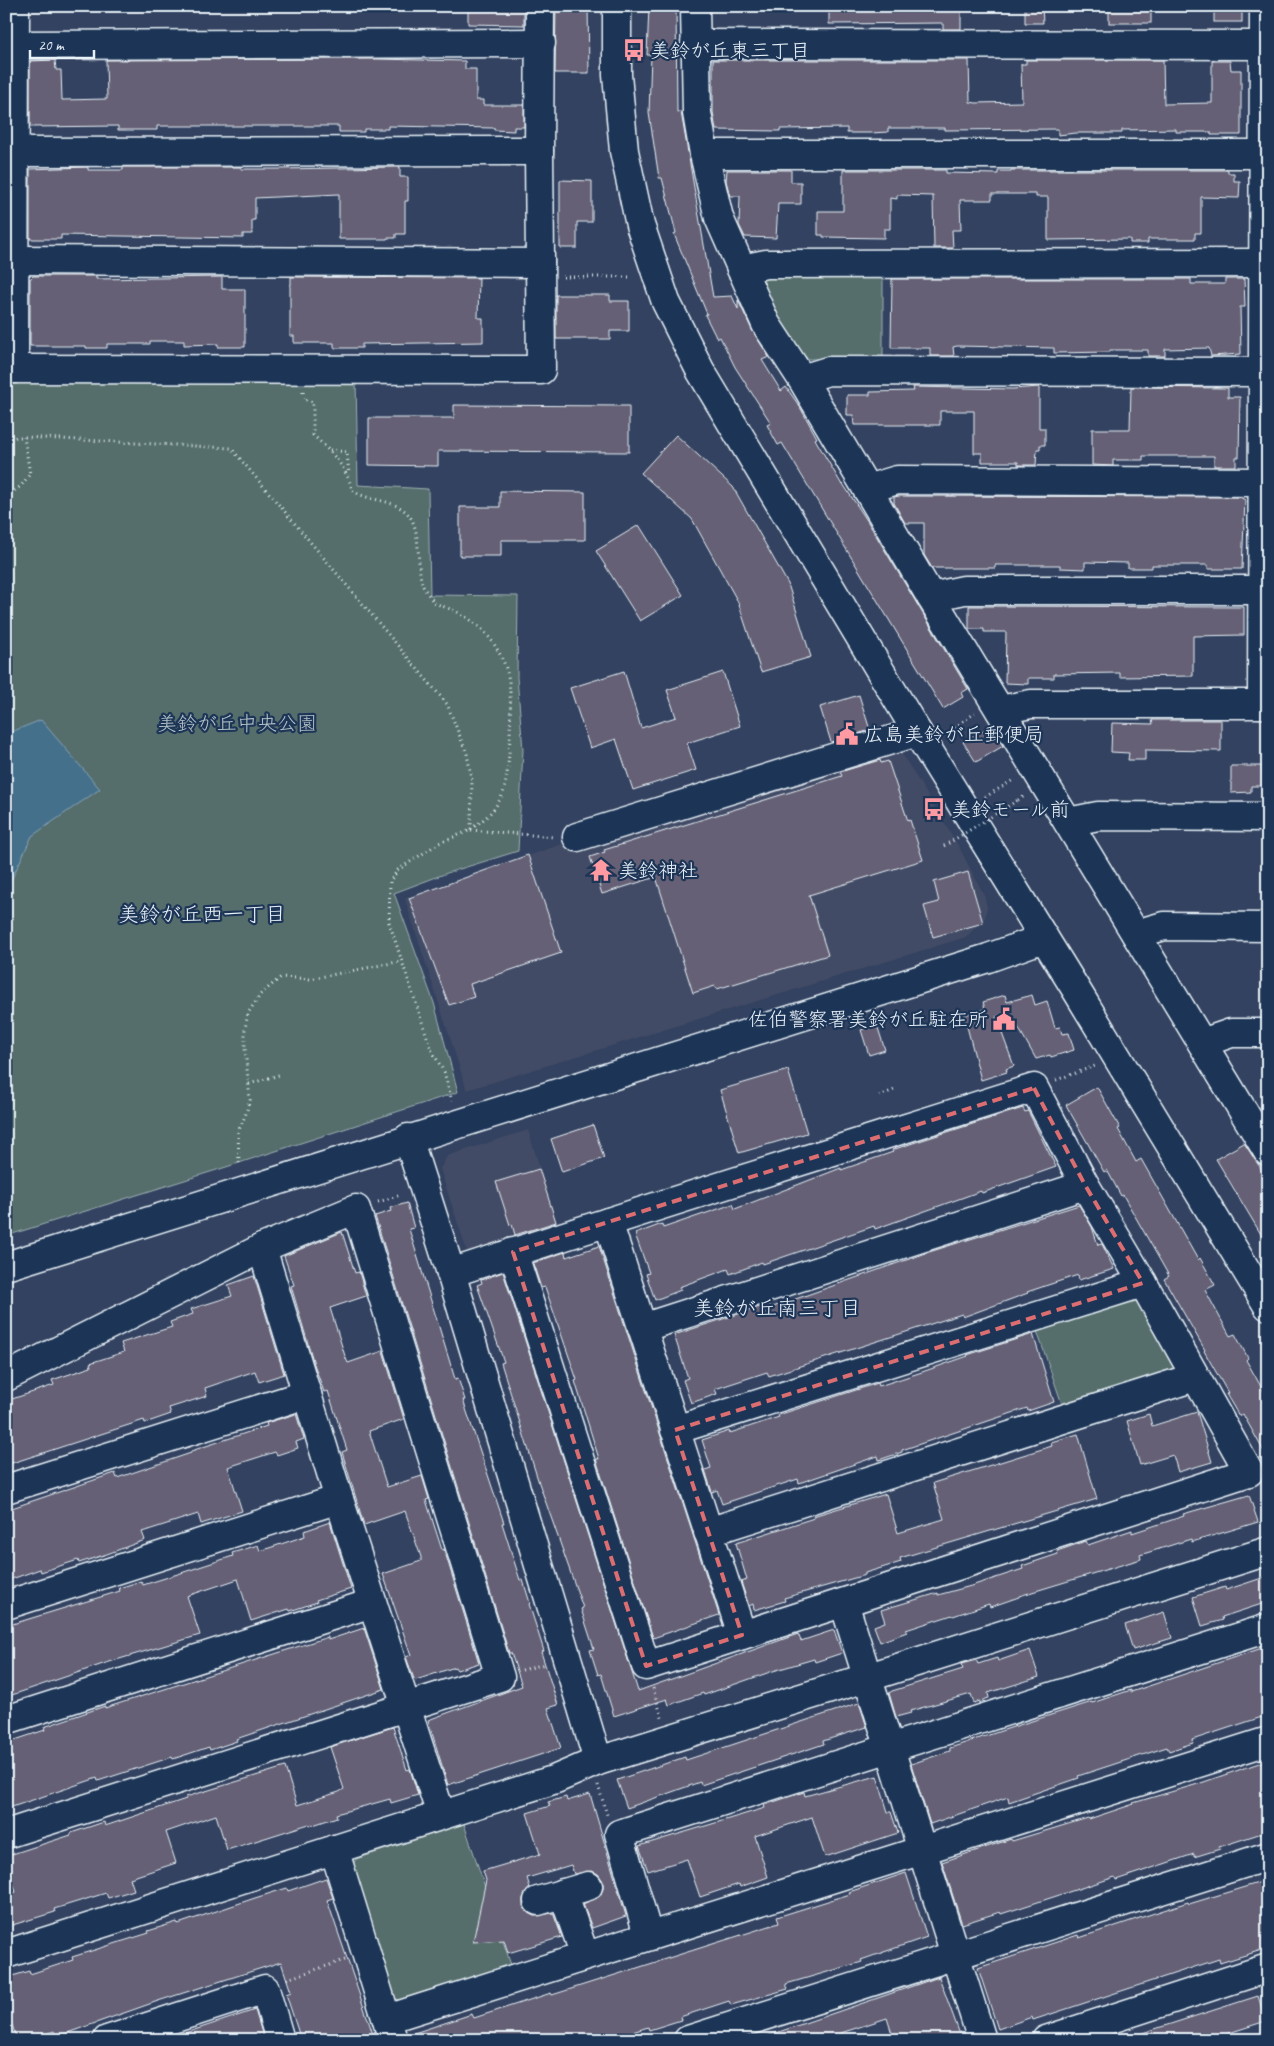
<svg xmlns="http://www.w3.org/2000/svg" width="1274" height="2046" viewBox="0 0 1274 2046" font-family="Caveat,'Klee One',sans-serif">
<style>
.built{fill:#424b66}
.green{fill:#546e6c;stroke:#9eb0b2}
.water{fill:#456f8c;stroke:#86a3b7}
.building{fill:#656074;stroke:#e8f1f8}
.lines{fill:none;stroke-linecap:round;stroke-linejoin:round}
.minor-casing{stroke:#e8f1f8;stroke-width:31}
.path{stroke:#e8f1f8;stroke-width:3;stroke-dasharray:1 4;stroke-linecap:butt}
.minor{stroke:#1d3557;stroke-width:28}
.path-bridge{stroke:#e8f1f8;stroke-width:3;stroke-dasharray:1 4;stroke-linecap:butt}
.marked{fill:none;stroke:#dc6e71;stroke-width:4;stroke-dasharray:10 6;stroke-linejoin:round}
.labels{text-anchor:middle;stroke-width:4.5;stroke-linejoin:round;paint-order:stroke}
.poi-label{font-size:20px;fill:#e8f1f8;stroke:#1d3557;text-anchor:start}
.park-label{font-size:20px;fill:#b4c3c7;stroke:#1d3557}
.neighbourhood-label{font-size:21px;fill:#e8f1f8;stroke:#1d3557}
</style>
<rect width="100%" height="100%" fill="#334260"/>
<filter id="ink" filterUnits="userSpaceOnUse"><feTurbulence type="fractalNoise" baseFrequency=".02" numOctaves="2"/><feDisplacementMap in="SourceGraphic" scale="10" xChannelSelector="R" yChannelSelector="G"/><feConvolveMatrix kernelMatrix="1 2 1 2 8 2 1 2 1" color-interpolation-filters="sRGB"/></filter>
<g filter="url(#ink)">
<g class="built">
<polygon points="899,749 958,845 984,895 987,907 985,918 966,937 467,1090 405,899 571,841"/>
<polygon points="528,1130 559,1229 473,1256 467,1251 440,1169 447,1156"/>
</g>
<g class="green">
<polygon points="767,272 883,272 883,359 809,359 796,351 759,287"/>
<polygon points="356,380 358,485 428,489 430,595 518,596 517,677 523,750 518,851 447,873 394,893 434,1003 458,1092 239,1163 6,1236 6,382"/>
<polygon points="1128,1295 1143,1301 1176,1362 1169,1377 1064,1410 1035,1325"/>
<polygon points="464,1824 513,1971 406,2005 392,1996 352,1866 356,1859"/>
</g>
<polygon class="water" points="41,720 100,789 32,836 6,891 6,734"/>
<g class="building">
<polygon points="468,6 524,6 524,25 468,24"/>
<polygon points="556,6 588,6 589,73 555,73"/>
<polygon points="649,6 676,6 677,112 681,112 713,297 732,296 738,309 738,300 752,330 769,357 762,360 781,391 786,387 800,407 817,438 815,439 842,485 843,484 868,522 968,689 961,693 963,697 943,709 782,443 778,445 767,425 771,423 735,367 720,337 717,339 705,315 707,314 674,234 676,233 662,178 659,178 649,113 651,55 647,55"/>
<polygon points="829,6 961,6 961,29 943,29 943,23 829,24"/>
<polygon points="1025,6 1042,6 1043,23 1025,23"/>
<rect x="1109" y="6" width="42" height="17"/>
<rect x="1214" y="6" width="28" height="16"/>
<polygon points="377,59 465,61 465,69 476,69 476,100 483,100 483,105 524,105 524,127 514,127 514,131 494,130 494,128 388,126 388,129 364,129 364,132 339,132 339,126 157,126 157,130 118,130 118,126 30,127 30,61 55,60 56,70 61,70 62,100 107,99 106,60"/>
<polygon points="713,60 969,60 970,102 976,103 1022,102 1021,64 1026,64 1026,60 1163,60 1164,104 1212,103 1212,61 1230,61 1231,70 1241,70 1241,135 1211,135 1211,132 1176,132 1176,129 1122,130 1122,133 1076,133 1058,135 1058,129 945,130 945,128 888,128 888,132 871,133 847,133 847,128 780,129 780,131 716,130 713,112"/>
<polygon points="88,167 88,170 123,170 123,167 241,167 241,169 279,169 400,167 400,177 408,177 408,201 405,201 405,234 396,234 396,238 387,238 387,239 339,239 339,194 255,198 255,220 252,220 252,234 243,234 243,238 61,235 61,239 30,239 30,169"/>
<polygon points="727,170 791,170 791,182 801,182 801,204 778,204 776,238 745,237 739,225 740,196 730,196 726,181"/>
<polygon points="843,170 946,170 946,173 998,174 998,171 1011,171 1011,170 1228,170 1228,173 1234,173 1234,181 1240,181 1239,198 1201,197 1201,233 1195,233 1195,239 1148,239 1148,243 1130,243 1130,239 1048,240 1048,197 1036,197 1036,194 992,194 992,200 960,200 961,230 952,230 953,248 934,248 933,196 897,195 897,199 890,198 890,229 884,229 884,238 823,237 823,235 818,235 818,211 843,211"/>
<polygon points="560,180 592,181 592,222 577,222 577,248 560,248"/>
<polygon points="33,276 96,276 96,279 222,277 222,289 245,289 245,347 218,347 218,344 184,345 184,341 150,341 150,344 107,344 107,348 86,348 86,346 30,346 30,279"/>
<polygon points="291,277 479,278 478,318 483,318 483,342 362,344 362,348 334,348 334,343 294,343 294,336 290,336 290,285 291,285"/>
<polygon points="892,279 1191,279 1191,284 1225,284 1225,279 1244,279 1245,307 1240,307 1241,354 1211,356 1209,348 1165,349 1165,356 1148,356 1148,350 1110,350 1110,352 1054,353 1054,348 957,346 953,347 954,356 930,356 930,348 891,348"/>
<polygon points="556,295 610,295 610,301 629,301 629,331 610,331 610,339 556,339"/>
<polygon points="913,387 1013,389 1039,387 1039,428 1045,428 1045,445 1040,445 1040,449 1037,449 1036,465 1018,465 1018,462 982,462 982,453 974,453 974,411 940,411 940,425 854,425 853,415 847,415 847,395 870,395 870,392 914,391"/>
<polygon points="1131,387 1228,388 1228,397 1240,397 1239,457 1236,457 1236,466 1214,466 1214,456 1143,456 1143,460 1113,460 1113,466 1092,465 1092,429 1130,429"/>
<polygon points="454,405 629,406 629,452 438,451 438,466 369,465 369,418 454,418"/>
<polygon points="676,435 733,487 788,584 811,657 761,672 738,602 692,519 641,473"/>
<polygon points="500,491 585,492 585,540 501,540 501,556 460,556 460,507 500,507"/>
<polygon points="899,496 1240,497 1245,500 1242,569 1208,569 1208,565 1152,565 1152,568 1128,568 1128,563 1085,562 1085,569 1060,568 1060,565 995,565 995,568 932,568 924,555 924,523 905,523 894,503 894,497"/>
<polygon points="639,525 683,595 640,621 596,551"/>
<polygon points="969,606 1244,607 1244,635 1193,636 1193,676 1120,677 1120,673 1054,674 1054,678 1028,678 1028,684 1005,683 1006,632 984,632 984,629 969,629"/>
<polygon points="624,671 641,728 676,717 667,690 723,672 740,726 687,743 696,770 633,790 616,739 590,748 570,688"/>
<polygon points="859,695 870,730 831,742 820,707"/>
<polygon points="1152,720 1221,720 1221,751 1145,750 1145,760 1128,760 1129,753 1111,752 1112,723 1153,724"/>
<polygon points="991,726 1003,746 976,762 963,742"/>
<polygon points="880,760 881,763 888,761 908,821 910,820 923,860 809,895 828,955 717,989 715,986 693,993 656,877 602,894 590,857 605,852 604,850 842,776 840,772"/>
<polygon points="1231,766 1262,766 1263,786 1251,786 1251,792 1231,793"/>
<polygon points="528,855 561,953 470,984 474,997 449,1005 409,898"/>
<polygon points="968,872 983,923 933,937 924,906 939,902 934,882"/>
<polygon points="1005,995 1007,1002 1032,995 1035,1005 1047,1001 1055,1028 1060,1027 1062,1034 1069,1033 1074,1050 1051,1057 1050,1055 1036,1059 1009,1011 996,1017 1014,1066 1006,1069 1007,1072 981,1080 964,1015 985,1009 983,1002"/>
<polygon points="877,1025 885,1050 869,1055 861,1030"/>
<polygon points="788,1070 807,1133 739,1153 720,1090"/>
<polygon points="1097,1087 1120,1128 1118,1129 1136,1162 1141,1159 1198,1260 1200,1258 1215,1285 1205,1290 1230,1336 1235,1334 1248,1358 1246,1360 1268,1399 1268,1459 1243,1414 1239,1416 1226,1394 1228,1393 1204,1351 1205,1350 1164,1279 1169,1276 1123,1195 1121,1196 1107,1170 1104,1172 1066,1105"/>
<polygon points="1023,1108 1025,1112 1028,1111 1056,1167 982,1193 981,1191 875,1229 874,1226 763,1264 762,1262 730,1274 728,1269 679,1287 681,1290 655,1300 646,1274 649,1273 635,1234 662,1224 663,1228 733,1204 735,1209 841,1168 841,1170 893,1152 892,1150 913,1143"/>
<polygon points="593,1125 604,1158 562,1172 551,1139"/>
<polygon points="1244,1143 1268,1179 1268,1246 1216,1159"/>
<polygon points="539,1169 556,1222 515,1235 512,1224 510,1225 496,1182"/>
<polygon points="407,1203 414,1228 409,1229 455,1379 458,1378 465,1400 463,1400 504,1523 502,1523 520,1580 523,1580 530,1603 529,1604 544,1651 541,1652 558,1705 548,1708 561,1748 448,1785 428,1720 522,1686 511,1653 509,1653 375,1216 391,1211 390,1208"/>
<polygon points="1079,1205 1092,1227 1098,1245 1102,1244 1114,1269 1079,1280 1078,1275 1027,1292 1028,1293 963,1317 962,1314 769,1376 767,1372 715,1389 717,1394 691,1403 683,1380 688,1378 674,1335 769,1304 770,1308 929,1252"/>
<polygon points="342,1232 355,1273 359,1272 366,1296 330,1308 345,1356 348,1363 383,1351 404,1419 369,1431 387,1487 422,1476 429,1499 426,1500 442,1550 444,1549 479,1663 457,1670 455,1667 416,1680 414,1679 406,1657 411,1655 383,1574 421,1561 421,1557 405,1511 364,1525 342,1452 347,1450 328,1391 324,1392 314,1364 291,1286 294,1285 284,1256"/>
<polygon points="599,1246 719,1615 653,1638 596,1459 599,1459 575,1381 577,1380 545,1287 541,1288 533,1263 565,1252 566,1257"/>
<polygon points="503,1272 638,1691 798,1634 801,1641 834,1630 842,1653 815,1662 814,1659 773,1671 704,1695 703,1693 669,1705 667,1699 614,1716 601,1674 598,1675 590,1650 594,1649 581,1609 583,1608 539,1483 501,1363 504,1362 477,1285 482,1283 481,1280"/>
<polygon points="254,1276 284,1374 259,1382 255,1371 205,1388 207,1396 169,1408 171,1414 145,1423 144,1420 6,1465 6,1401 54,1385 52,1380 91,1367 90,1363 124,1352 121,1343 172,1327 170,1322 193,1314 191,1309 232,1296 228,1285"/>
<polygon points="1033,1334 1054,1402 1028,1411 1027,1408 902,1450 902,1452 879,1460 878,1456 799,1483 798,1479 722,1504 717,1490 712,1492 705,1470 711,1468 702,1440 729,1431 730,1433 779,1417 778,1415 878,1383 879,1386 922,1372 968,1356 967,1355"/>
<polygon points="1197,1412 1212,1462 1178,1472 1173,1455 1140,1465 1127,1421 1149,1414 1152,1426"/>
<polygon points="296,1414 304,1439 296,1442 298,1448 277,1455 275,1452 228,1467 242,1511 201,1524 198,1514 142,1532 145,1540 107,1554 79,1563 78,1560 41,1572 40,1569 6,1581 6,1510 115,1473 117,1478 191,1453 191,1451 267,1426 266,1423"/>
<polygon points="1078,1434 1097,1499 900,1558 901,1562 865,1573 865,1575 784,1598 785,1601 754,1610 753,1604 749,1606 741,1582 747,1580 736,1543 814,1518 813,1516 886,1494 898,1533 944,1519 933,1483 1052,1446 1051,1442"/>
<polygon points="1249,1495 1258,1522 1192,1542 1191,1539 1140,1555 1141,1559 1019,1596 1019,1597 990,1607 989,1604 953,1616 952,1615 906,1630 907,1632 880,1642 874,1626 885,1622 881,1610 938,1593 938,1595 971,1586 1023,1569 1022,1566 1058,1554 1057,1551 1086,1541 1088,1545 1132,1530 1132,1533 1184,1516 1183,1514"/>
<polygon points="330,1522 351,1589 316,1600 317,1602 290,1611 289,1609 251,1621 238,1579 187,1596 200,1635 106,1663 6,1697 6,1626 120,1591 119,1588 141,1581 143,1585 184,1572 233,1556 232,1553 258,1545 260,1551 305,1536 304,1531"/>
<polygon points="1268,1576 1268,1602 1222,1617 1223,1620 1202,1626 1193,1597 1225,1587 1226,1590"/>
<polygon points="1164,1612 1172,1638 1133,1650 1125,1625"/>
<polygon points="364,1628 384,1689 236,1739 237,1741 210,1750 209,1747 173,1759 172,1757 98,1781 97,1778 6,1809 6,1743 45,1730 44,1727 105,1706 105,1708 328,1637 328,1640"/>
<polygon points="1268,1646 1268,1715 1192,1740 1193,1743 1169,1751 1167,1747 1127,1760 1078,1776 1079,1778 1009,1802 1008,1797 930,1824 911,1764 950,1751 950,1748 1016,1726 1092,1702 1092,1703 1131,1690 1131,1692"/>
<polygon points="1030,1650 1039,1677 988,1693 989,1698 974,1703 971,1694 910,1711 911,1713 896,1717 889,1693 892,1691 963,1669 961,1664 976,1660 978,1664 997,1658 998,1661"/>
<polygon points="859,1703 867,1727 823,1741 824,1744 701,1785 700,1782 627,1808 617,1780 685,1757 686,1760"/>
<polygon points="393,1727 407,1770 410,1769 418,1795 391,1803 390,1799 336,1814 337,1817 310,1826 309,1824 227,1850 216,1815 166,1832 176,1863 130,1878 134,1890 108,1898 106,1893 54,1909 55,1912 6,1927 6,1895 16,1892 6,1862 6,1856 71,1835 71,1833 104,1822 105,1826 186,1799 186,1797 285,1767 297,1805 339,1792 344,1789 330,1747"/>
<polygon points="1268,1760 1268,1831 1219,1847 1220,1849 1194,1857 1194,1854 1116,1880 1115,1877 1001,1914 1000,1912 962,1924 942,1862 1011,1839 1012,1841 1088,1818 1089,1819 1134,1804 1133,1803 1198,1784"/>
<polygon points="877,1776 888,1812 891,1812 898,1833 825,1857 812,1817 755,1836 768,1877 740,1887 739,1884 700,1897 687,1859 648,1871 639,1846 765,1808 764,1805 804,1792 805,1796"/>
<polygon points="590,1794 626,1916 592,1928 583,1904 600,1896 603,1889 603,1881 598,1874 592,1871 574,1874 571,1865 527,1878 530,1888 523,1898 523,1906 528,1913 534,1916 553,1913 562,1937 508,1953 504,1940 473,1942 486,1880 483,1871 540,1854 527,1813 550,1806 548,1802 566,1797 567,1801"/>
<polygon points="906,1873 927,1937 861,1960 862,1962 786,1984 788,1989 731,2005 729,2001 680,2017 681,2020 649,2030 648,2027 608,2040 408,2040 408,2035 472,2014 474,2018 551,1993 552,1995 779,1923 777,1917 850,1894 849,1892"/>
<polygon points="326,1878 333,1898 327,1900 375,2040 301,2040 286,1994 291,1992 281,1962 158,2001 56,2037 54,2031 28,2040 17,2040 6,2007 6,1978 29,1971 30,1974 73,1960 72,1957 149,1933 148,1931 177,1922 178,1924 255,1898 287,1888 288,1891"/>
<polygon points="1268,1880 1268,1948 1220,1963 1219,1959 1033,2020 1032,2017 998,2029 978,1968 1078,1935 1079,1938 1188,1902 1189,1904"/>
<polygon points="939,1977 962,2040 894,2040 887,2018 841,2033 843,2040 768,2040 767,2036"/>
<polygon points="1258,1996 1266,2021 1229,2033 1229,2035 1215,2040 1134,2040 1133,2036"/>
<polygon points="255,2010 262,2033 242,2040 176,2040 176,2036"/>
</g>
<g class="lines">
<defs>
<g id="minor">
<polyline points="617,6 617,75 624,151 640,225 666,302 700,370 917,732 1077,991 1268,1306"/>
<polyline points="695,6 697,113 704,154 719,218 766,324 802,379 931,597 1268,1152"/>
<polyline points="695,44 1268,45"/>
<polyline points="14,45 541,43"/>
<polyline points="14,152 539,151"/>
<polyline points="704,154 1268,154"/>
<polyline points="14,260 540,263"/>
<polyline points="741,269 766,264 1268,263"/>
<polyline points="6,369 541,370 539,151 540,6"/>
<polyline points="14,369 15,6"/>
<polyline points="802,379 828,371 1268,372"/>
<polyline points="867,489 897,480 1268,482"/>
<polyline points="931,597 964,590 1268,590"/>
<polyline points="1262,704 1264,6"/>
<polyline points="1000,710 1031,704 1268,704"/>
<polyline points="1068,822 1098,816 1268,817"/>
<polyline points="577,837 917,732"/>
<polyline points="1136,934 1164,926 1268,927"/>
<polyline points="1202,1043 1231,1033 1268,1033"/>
<polyline points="408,1138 451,1273 598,1761"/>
<polyline points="608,1222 742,1635"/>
<polyline points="262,1248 339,1499 441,1815"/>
<polyline points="6,1266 988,958 1044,938"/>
<path d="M 451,1273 C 645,1209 840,1149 1034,1088 L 1085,1185 L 1143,1283 L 1249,1472 L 646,1666 L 513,1252"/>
<polyline points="642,1328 1085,1185"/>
<polyline points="6,1377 262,1248 356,1209 500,1677 6,1834"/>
<polyline points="675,1430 1143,1283"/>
<polyline points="6,1489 307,1394"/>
<polyline points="708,1532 1195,1377"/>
<polyline points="844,1603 982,2040"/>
<polyline points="6,1605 339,1499"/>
<polyline points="6,1720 372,1603"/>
<polyline points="334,1849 393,2040"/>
<polyline points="563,1893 585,1956"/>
<polyline points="538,1901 588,1886"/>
<polyline points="648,1935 619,1834 1268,1628"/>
<polyline points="6,1954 556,1779 598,1761 869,1677 1268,1551"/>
<path d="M 387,2019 C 680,1925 975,1835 1268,1741"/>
<polyline points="107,2040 265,1989 280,2040"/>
<polyline points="688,2040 1268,1856"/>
<polyline points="1046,2040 1268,1968"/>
</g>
</defs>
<use href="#minor" class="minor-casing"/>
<g class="path">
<polyline points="563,277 631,277"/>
<path d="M 303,392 L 303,399 L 313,402 L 313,435 C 330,451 347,467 352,490 C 368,502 392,498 407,513 C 424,530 414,572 425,590 C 428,593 431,599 434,602 C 440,606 449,608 455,611 C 466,616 480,626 488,636 C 496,645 506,664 508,676 C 513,696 510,775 503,793 C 496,810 485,819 471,829"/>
<polyline points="6,442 16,437 24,437 231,448 447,704 467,754 472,780 471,830 439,843 398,870 390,881 389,922 431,1049 444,1072 452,1101"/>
<polyline points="330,450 347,452 349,475"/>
<polyline points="6,496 21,486 30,474 24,437"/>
<polyline points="946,733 975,713"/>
<polyline points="985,797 1015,779"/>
<polyline points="1018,800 1025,796"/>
<polyline points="471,830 555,837"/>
<polyline points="1056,1080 1095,1066"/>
<polyline points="249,1084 282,1074"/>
<polyline points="879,1096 894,1090"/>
<polyline points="239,1163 238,1132 245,1116 250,1100 245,1048 245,1029 248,1013 261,994 281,977 310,979 402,961"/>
<polyline points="378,1202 401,1195"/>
<polyline points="522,1670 545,1664"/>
<polyline points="653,1688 662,1718"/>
<polyline points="598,1785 607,1815"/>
<polyline points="287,1979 345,1960"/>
</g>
<use href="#minor" class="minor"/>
<polyline class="path-bridge" points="944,846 1018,800"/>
</g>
</g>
<path class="marked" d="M 1034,1088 L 1085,1185 L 1143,1283 L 675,1430 L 742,1635 L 646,1666 L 513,1252 Z"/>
<defs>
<symbol id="bus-bare" viewBox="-9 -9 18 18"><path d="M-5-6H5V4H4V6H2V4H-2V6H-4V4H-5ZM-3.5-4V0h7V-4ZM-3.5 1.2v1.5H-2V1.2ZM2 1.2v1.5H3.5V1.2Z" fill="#ff9aa2" stroke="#1d3557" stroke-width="2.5" paint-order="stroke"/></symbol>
<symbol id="civic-bare" viewBox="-9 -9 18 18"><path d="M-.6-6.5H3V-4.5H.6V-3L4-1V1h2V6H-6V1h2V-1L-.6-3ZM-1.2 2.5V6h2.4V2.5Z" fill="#ff9aa2" stroke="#1d3557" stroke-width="2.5" paint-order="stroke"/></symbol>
<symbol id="temple-bare" viewBox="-9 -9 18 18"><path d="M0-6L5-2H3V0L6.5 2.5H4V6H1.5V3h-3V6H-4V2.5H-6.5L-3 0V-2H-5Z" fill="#ff9aa2" stroke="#1d3557" stroke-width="2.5" paint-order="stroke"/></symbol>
</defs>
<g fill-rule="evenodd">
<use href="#bus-bare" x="618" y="34" width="32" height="32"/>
<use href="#civic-bare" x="831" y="718" width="32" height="32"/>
<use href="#bus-bare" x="918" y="793" width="32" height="32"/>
<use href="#temple-bare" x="585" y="854" width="32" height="32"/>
<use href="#civic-bare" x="988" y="1003" width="32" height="32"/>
</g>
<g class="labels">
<g class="poi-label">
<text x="650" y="57">美鈴が丘東三丁目</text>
<text x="864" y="741">広島美鈴が丘郵便局</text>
<text x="951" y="816">美鈴モール前</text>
<text x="618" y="877">美鈴神社</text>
<text x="988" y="1026" text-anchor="end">佐伯警察署美鈴が丘駐在所</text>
</g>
<g class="park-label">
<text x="237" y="730">美鈴が丘中央公園</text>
</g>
<g class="neighbourhood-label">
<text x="202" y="921">美鈴が丘西一丁目</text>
<text x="777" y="1315">美鈴が丘南三丁目</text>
</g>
</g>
<rect width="1274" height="2046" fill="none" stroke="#1d3557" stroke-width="25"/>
<rect x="12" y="12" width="1249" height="2021" fill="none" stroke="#e8f1f8" stroke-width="2" filter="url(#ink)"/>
<path d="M30 50v8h64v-8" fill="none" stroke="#e8f1f8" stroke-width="2.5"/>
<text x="38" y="50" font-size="15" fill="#e8f1f8" stroke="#1d3557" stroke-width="4" paint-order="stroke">20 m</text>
</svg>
